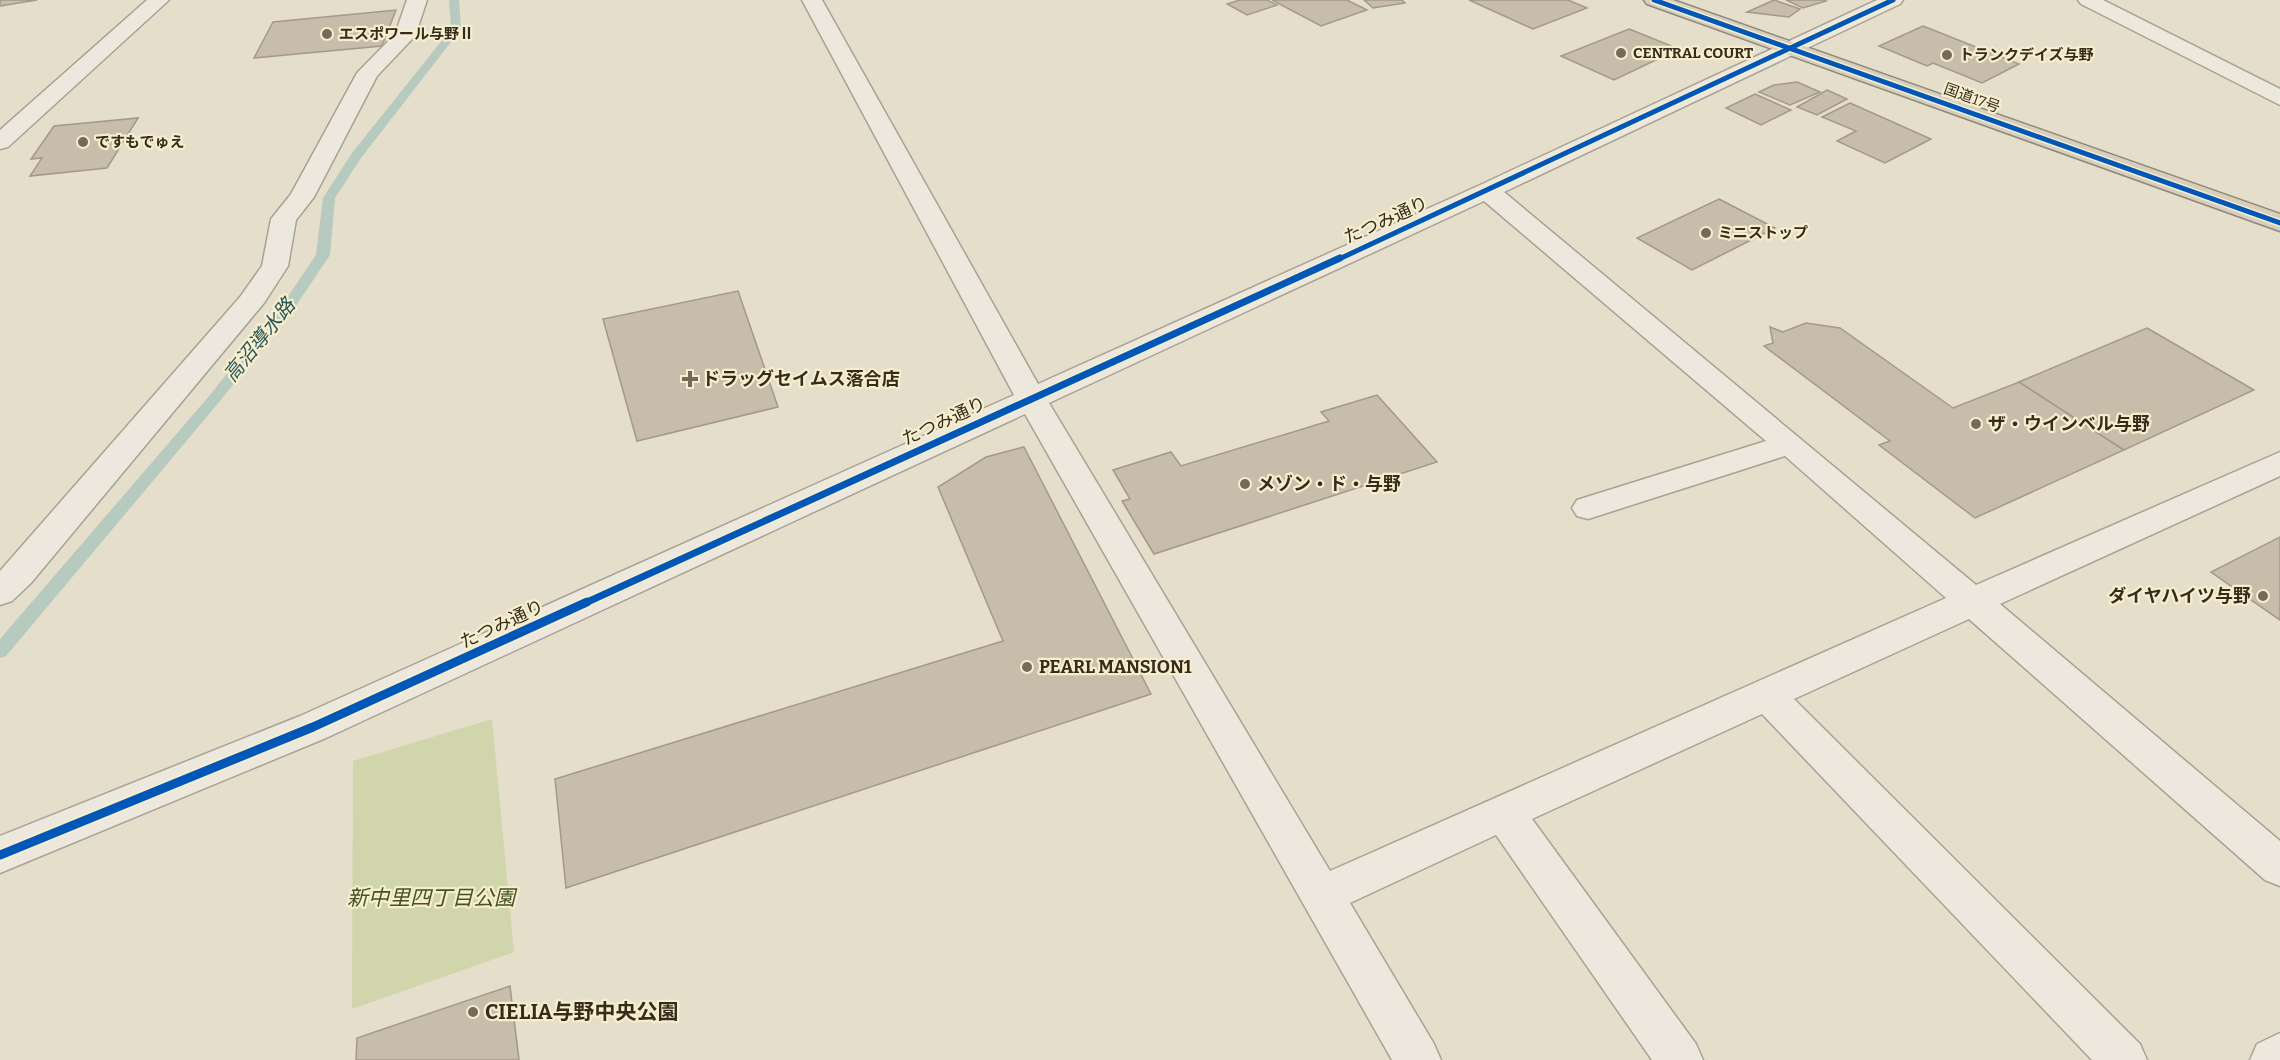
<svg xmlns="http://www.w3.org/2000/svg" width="2280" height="1060" viewBox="0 0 2280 1060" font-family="Bitter,'Noto Sans JP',serif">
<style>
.green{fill:#d1d5ac}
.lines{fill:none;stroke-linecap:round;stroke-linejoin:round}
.stream{fill:#b6cabf;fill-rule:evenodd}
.building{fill:#c8bcab;stroke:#a4998a;stroke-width:1.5}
.minor-casing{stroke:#a9a294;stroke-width:3}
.highway-casing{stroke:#8e887b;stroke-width:3}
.minor{fill:#ece8dd;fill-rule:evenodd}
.highway{fill:#d7cfbb;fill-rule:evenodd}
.cycleway-far2-casing{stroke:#f6eecf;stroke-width:8}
.cycleway-far1-casing{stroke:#f6eecf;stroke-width:10}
.cycleway-casing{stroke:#f6eecf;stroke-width:13}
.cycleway-far2{stroke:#0057b8;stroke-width:5}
.cycleway-far1{stroke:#0057b8;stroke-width:7}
.cycleway{stroke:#0057b8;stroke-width:9}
.poi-dot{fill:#746a59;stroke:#f6eecf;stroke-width:2}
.labels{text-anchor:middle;stroke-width:4.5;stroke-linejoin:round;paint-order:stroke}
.far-poi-label{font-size:15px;font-weight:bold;fill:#372b1c;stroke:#f6eecf;text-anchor:start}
.far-street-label{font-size:15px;fill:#372b1c;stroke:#f6eecf}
.street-label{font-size:18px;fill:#372b1c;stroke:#f6eecf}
.poi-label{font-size:18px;font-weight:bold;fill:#372b1c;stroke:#f6eecf;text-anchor:start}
.water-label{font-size:20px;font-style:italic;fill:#2b5758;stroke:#f6eecf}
.near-park-label{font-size:21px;font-style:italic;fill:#452;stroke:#f6eecf}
.near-poi-label{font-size:21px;font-weight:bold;fill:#372b1c;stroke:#f6eecf;text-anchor:start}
</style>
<rect width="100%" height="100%" fill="#e4deca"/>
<polygon class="green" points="492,719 514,952 352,1009 353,761"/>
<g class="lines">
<polygon class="stream" points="449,0 459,0 461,29 361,158 335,198 330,255 297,304 220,401 6,656 0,658 0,639 210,395 287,298 316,255 323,198 352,153 451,29"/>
</g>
<g class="building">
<polygon points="0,0 37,0 0,6"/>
<polygon points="1240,0 1267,0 1277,5 1247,15 1227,4"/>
<polygon points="1272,0 1347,0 1367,10 1321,26"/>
<polygon points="1364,0 1402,0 1405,3 1373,8"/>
<polygon points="1469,0 1568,0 1587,8 1533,29"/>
<polygon points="1774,0 1800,9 1789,17 1747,12"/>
<polygon points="1786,0 1823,0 1826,1 1803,8"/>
<polygon points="396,10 382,46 254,58 273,22"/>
<polygon points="1923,26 2019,64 1982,83 1933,63 1927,66 1879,46"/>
<polygon points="1629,29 1679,49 1614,80 1561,56"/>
<polygon points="1797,82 1820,92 1790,105 1759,92 1774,85"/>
<polygon points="1827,90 1847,99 1817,115 1797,107"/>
<polygon points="1755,94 1791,110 1761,125 1726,108"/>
<polygon points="1850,103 1931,139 1885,163 1837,141 1856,131 1822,117"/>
<polygon points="138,118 107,168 30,176 42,158 31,159 54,126"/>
<polygon points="1719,199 1775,228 1692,270 1637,238"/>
<polygon points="738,291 778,407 637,441 603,319"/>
<polygon points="1806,323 1840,328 1953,408 2019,382 2124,450 1975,518 1879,445 1890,441 1764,346 1773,343 1770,327 1783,332"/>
<polygon points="2147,328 2254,390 2124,450 2019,382"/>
<polygon points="1377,395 1437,462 1154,554 1122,501 1130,499 1113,470 1171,452 1181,466 1329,421 1321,412"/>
<polygon points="1024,447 1151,694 566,888 555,779 1003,641 938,487 986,457"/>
<polygon points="2280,537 2280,620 2211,572"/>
<polygon points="510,986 519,1060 356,1060 357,1038"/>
</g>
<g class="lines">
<defs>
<g id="minor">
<polygon points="147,0 169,0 8,147 0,149 0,130"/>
<polygon points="407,0 427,0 415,36 377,76 314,197 296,220 288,266 264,303 31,583 12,601 0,605 0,571 240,297 262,266 271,219 291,194 357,73 395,34"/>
<path d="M 802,0 L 822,0 L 1038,384 L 1478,186 L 1877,0 L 1903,0 L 1900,4 L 1504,192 L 1976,585 L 2280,452 L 2280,476 L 2000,604 L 2280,841 L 2280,886 L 2265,880 L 1969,619 L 1794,699 L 2140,1044 L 2147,1060 L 2092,1060 L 1762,714 L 1532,819 L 1696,1044 L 1703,1060 L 1652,1060 L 1496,835 L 1350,903 L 1434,1044 L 1441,1060 L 1392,1060 L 1025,414 L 326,738 L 0,873 L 0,836 L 300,716 L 1014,395 ZM 1484,201 L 1766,441 L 1577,500 L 1572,508 L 1577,516 L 1588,519 L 1785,456 L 1946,598 L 1330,871 L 1049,403 Z"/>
<polygon points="2078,0 2103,0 2280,89 2280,105 2081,4"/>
<polygon points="2280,1033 2280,1060 2250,1060 2257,1044"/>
</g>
<polygon id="highway" points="1644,0 1673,0 2280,214 2280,231 1647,4"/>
</defs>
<use href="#minor" class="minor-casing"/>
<use href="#highway" class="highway-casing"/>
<use href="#minor" class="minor"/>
<use href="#highway" class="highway"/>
<defs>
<g id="cycleway-far2">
<polyline points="1654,0 2280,223"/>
<polyline points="1337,260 1893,0"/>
</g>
<polyline id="cycleway-far1" points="583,604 1340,258"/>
<polyline id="cycleway" points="0,855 313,727 587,602"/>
</defs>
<use href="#cycleway-far2" class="cycleway-far2-casing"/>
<use href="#cycleway-far1" class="cycleway-far1-casing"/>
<use href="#cycleway" class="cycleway-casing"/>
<use href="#cycleway-far2" class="cycleway-far2"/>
<use href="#cycleway-far1" class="cycleway-far1"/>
<use href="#cycleway" class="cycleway"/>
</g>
<g class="poi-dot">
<circle cx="327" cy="34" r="6"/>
<circle cx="1621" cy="53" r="6"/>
<circle cx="1947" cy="55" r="6"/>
<circle cx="83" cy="142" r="6"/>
<circle cx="1706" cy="233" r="6"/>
<path d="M687 370h6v6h6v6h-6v6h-6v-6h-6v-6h6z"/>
<circle cx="1976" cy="424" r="6"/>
<circle cx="1245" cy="484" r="6"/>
<circle cx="2263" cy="596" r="6"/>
<circle cx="1027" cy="667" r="6"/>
<circle cx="473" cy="1012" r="6"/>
</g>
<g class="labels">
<g class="far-poi-label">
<text x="339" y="39">エスポワール与野Ⅱ</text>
<text x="1633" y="58">CENTRAL COURT</text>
<text x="1959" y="60">トランクデイズ与野</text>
<text x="95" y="147">ですもでゅえ</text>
<text x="1718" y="238">ミニストップ</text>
</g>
<g class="far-street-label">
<text transform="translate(1972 98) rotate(20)" y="5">国道17号</text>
</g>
<g class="street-label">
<text transform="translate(1386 220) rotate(-24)" y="6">たつみ通り</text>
<text transform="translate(944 421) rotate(-25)" y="6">たつみ通り</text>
<text transform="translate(502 624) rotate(-25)" y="6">たつみ通り</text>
</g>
<g class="poi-label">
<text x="702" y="385">ドラッグセイムス落合店</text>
<text x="1988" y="430">ザ・ウインベル与野</text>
<text x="1257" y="490">メゾン・ド・与野</text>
<text x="2251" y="602" text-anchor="end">ダイヤハイツ与野</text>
<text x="1039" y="673">PEARL MANSION1</text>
</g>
<g class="water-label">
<text transform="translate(259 340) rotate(-51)" y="7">高沼導水路</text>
</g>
<g class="near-park-label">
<text x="431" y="905">新中里四丁目公園</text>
</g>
<g class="near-poi-label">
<text x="485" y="1019">CIELIA与野中央公園</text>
</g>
</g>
</svg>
